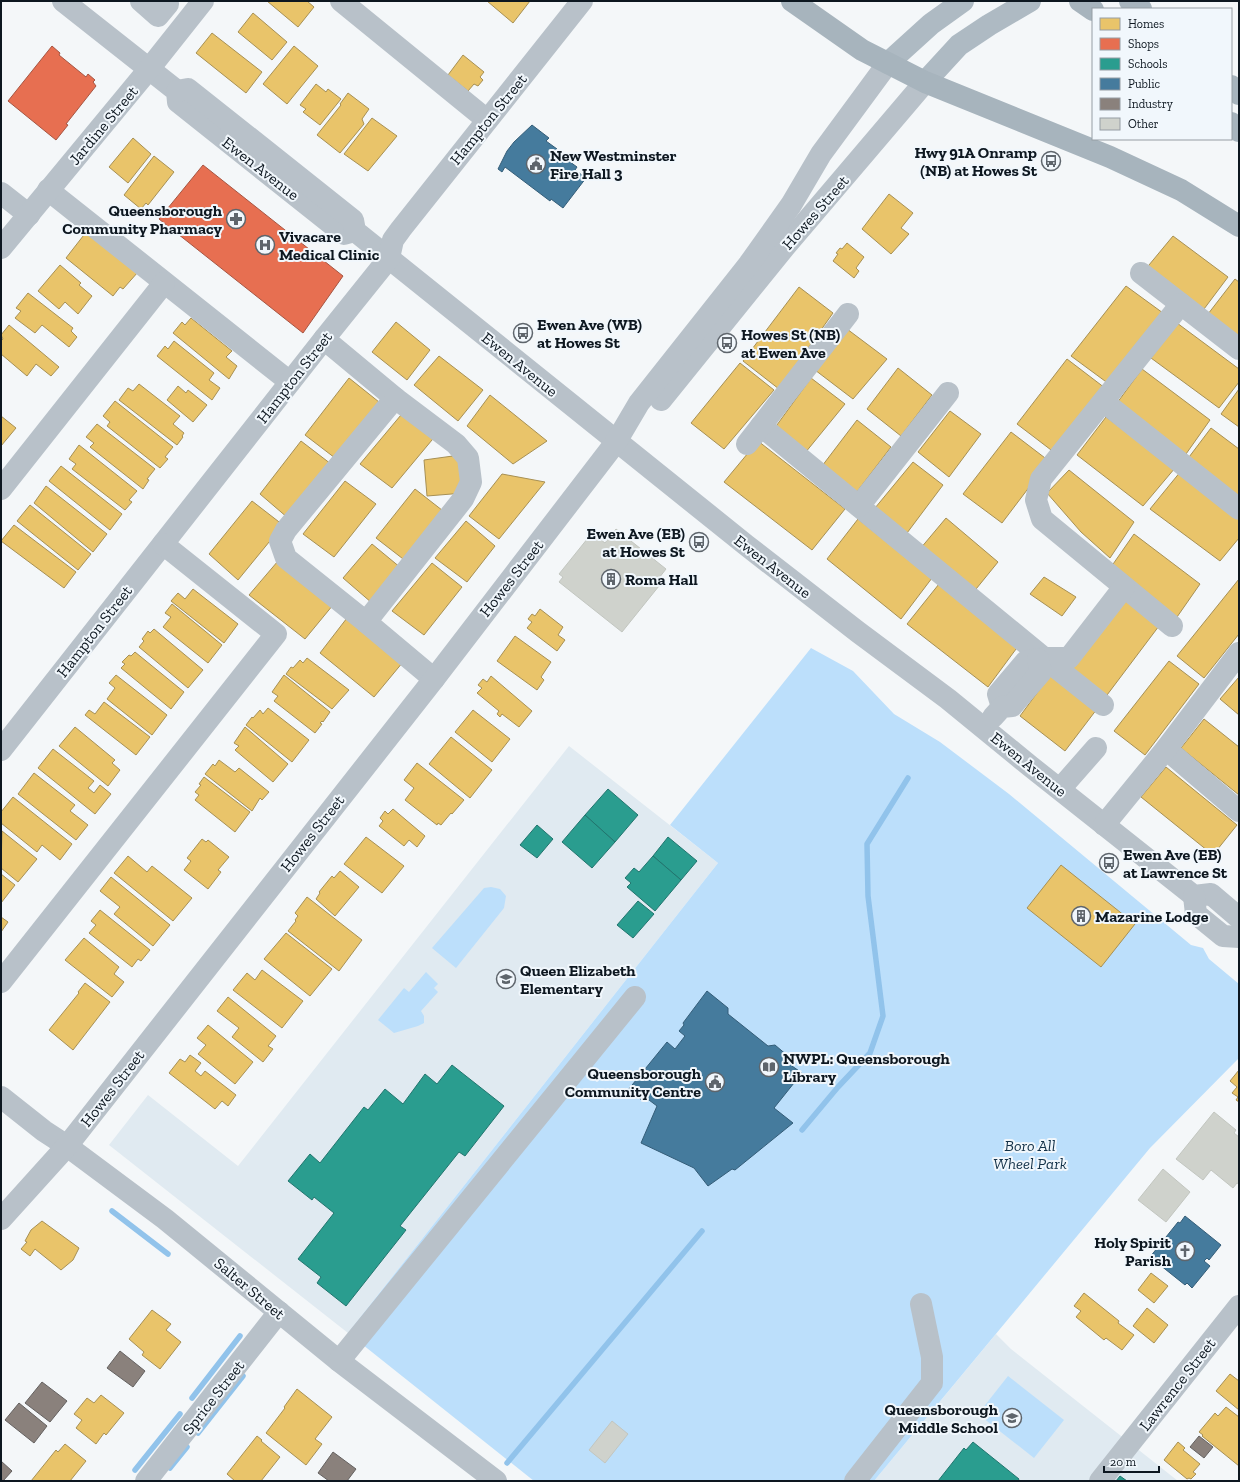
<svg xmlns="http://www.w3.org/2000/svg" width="1240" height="1482" viewBox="0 0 1240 1482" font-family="'Zilla Slab',serif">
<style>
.built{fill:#e0eaf1}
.green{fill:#bcdffb}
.homes{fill:#e9c46a;stroke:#a79054}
.shops{fill:#e76f51;stroke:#a65542}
.schools{fill:#2a9d8f;stroke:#21756e}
.public{fill:#457b9d;stroke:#345d78}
.industry{fill:#8a817c;stroke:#646160}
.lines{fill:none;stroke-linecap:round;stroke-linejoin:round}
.stream{stroke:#91c3eb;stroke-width:5.5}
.building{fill:#cfd2cc;stroke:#c2c6c0}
.minor{stroke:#b8c1c9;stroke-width:22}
.major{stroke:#aebac3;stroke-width:22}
.highway{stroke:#a7b4bd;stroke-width:22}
.labels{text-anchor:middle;stroke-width:4;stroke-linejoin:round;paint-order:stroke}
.street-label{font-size:16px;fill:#0d1720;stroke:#f1f7fc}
.poi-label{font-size:16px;font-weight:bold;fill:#0d1720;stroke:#f1f7fc;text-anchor:start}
.park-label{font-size:16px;font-style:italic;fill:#133249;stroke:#f1f7fc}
</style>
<rect width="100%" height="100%" fill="#f4f7f9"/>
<g class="built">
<polygon points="569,746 718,863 348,1333 109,1145 148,1095 238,1166"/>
<polygon points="996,1334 1011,1349 1078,1402 1178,1481 874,1481"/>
</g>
<g class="green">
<polygon points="811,648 853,671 894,714 940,742 1009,794 1191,945 1203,948 1209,959 1239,984 1239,1058 1150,1148 874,1481 534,1481 348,1333 718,863 670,825"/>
<polygon points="491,887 500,889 506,896 504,908 456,968 432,948 484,888"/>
<polygon points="426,972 438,984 434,988 438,992 421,1011 424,1016 424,1023 418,1026 394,1033 378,1020 404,988 409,992"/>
<polygon points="1008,1376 1064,1420 1034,1458 978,1414"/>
</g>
<g class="homes">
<polygon points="267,1 307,1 314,7 298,27"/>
<polygon points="487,1 530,1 513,23"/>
<polygon points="253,13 287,42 272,60 238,32"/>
<polygon points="212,33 262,72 246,93 196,53"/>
<polygon points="294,46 318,66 287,104 263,84"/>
<polygon points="463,55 484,72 480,77 483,80 478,86 474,84 468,91 448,75"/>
<polygon points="316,84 326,92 328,89 341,99 320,125 303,112 306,109 300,105"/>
<polygon points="348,93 369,109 362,119 364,124 340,153 317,135 341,105 340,104"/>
<polygon points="372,118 397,136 368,171 344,154"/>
<polygon points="133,138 151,154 128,183 109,167"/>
<polygon points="154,156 174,172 148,205 146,203 141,209 124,195"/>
<polygon points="889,194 913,213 901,228 909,234 891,254 862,229"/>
<polygon points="87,231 138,272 123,289 120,287 113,296 66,258"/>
<polygon points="1173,236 1228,277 1201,313 1144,271"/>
<polygon points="847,243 864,257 856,268 859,271 854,278 833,261 838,254 836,253 840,248 842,249"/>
<polygon points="60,265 81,283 79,285 92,296 78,314 65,302 59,309 38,291"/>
<polygon points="1235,279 1239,282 1239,338 1208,314"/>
<polygon points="1126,286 1163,313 1109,384 1071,356"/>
<polygon points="799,287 833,313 779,389 743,361"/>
<polygon points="28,293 73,328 71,331 77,337 69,347 42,325 35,333 15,318 21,311 16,308"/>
<polygon points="191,318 232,351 226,357 237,366 229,379 173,333 182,322 185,325"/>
<polygon points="396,322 430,350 407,380 372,352"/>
<polygon points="1177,323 1239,369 1239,382 1219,408 1151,358"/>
<polygon points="9,325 59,367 51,376 36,364 27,376 1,354 1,341 3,339 1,335"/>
<polygon points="847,329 887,359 853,399 815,370"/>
<polygon points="174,341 214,373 209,380 220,388 212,400 157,356 165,346 168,349"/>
<polygon points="439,356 483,390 458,421 414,385"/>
<polygon points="1067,359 1105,388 1055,453 1017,424"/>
<polygon points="740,363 774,390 724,449 691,423"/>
<polygon points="898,368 932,395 901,436 867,409"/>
<polygon points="1142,369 1210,420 1186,454 1117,403"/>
<polygon points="349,378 379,402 335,458 305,435"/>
<polygon points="811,378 845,404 805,453 774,429"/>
<polygon points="139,384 180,416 173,424 184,433 182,436 183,437 177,445 119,400 128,388 133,391"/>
<polygon points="178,386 186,393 188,390 207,405 193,422 167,400"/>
<polygon points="1239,389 1239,427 1221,414"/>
<polygon points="490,395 547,441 513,464 467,426"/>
<polygon points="115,401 173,447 165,457 168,459 160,468 107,426 110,422 103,416"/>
<polygon points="406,409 437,434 392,488 360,464"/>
<polygon points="950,411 981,434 949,477 918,452"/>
<polygon points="1,416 16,428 1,446"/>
<polygon points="1106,417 1175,468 1143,506 1077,455"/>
<polygon points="857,420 891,447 853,497 819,470"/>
<polygon points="97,424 155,469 147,479 149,480 143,489 90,447 94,443 86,437"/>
<polygon points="1211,428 1239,449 1239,501 1186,461"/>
<polygon points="1011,432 1049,461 1002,523 963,494"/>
<polygon points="301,441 331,464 288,518 260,494"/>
<polygon points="758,441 845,509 812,550 724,482"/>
<polygon points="79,445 137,491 129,500 132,502 125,510 72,469 76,464 69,459"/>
<polygon points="460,455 464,493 427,496 424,460"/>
<polygon points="913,462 943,485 907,533 875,508"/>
<polygon points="61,466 122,514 110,530 49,481"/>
<polygon points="1069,470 1134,522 1110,558 1081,532 1047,493"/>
<polygon points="1181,471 1239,514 1239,538 1220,561 1150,509"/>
<polygon points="502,474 545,482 499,539 469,516"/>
<polygon points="345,481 376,504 334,557 303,534"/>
<polygon points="46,486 107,534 93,552 34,503"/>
<polygon points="415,489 447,514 407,562 376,538"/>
<polygon points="252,501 283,525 238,580 209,554"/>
<polygon points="30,505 91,554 78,570 17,521"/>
<polygon points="946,518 998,562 972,594 920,549"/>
<polygon points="858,519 932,578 901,619 827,559"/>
<polygon points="466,521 495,546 467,582 435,558"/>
<polygon points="14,525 76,572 64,588 1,541"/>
<polygon points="1134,534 1200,584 1177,617 1111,567"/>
<polygon points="372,544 401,568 372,603 343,578"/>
<polygon points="278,561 333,605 305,639 249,595"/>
<polygon points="432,563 462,587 424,635 392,611"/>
<polygon points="1044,577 1076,597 1062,616 1030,594"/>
<polygon points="1239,579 1239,634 1204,678 1177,656"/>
<polygon points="939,584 1019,645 988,687 907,624"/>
<polygon points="193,589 238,624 224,643 171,601 178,593 185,599"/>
<polygon points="1126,596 1162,622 1104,699 1069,671"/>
<polygon points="172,604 222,645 208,663 163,627 171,617 165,613"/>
<polygon points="540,609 563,627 558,635 565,640 557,651 527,628 532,622 528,619 532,614 535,616"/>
<polygon points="347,618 403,662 374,697 320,653"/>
<polygon points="154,629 203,670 188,688 139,647 144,641 142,639 148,631 150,633"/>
<polygon points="515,636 551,662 541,677 544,680 537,690 497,661"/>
<polygon points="135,652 184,692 171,709 121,668 125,664 122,662 129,655 131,656"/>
<polygon points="307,658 349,690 332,709 286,674 291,667 293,668 300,660 303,663"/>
<polygon points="1169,661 1199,684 1145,755 1114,731"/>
<polygon points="1054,670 1100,705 1065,751 1020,716"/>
<polygon points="116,675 167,715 152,735 107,699 115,688 109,683"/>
<polygon points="284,675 330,712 323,722 322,721 320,723 322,724 315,733 274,701 278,696 272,692"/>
<polygon points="491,676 532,711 519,727 502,714 500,717 497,714 499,711 477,693 482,688 478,685 483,679 487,682"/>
<polygon points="1239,677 1239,715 1220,699"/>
<polygon points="104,702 150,737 136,755 85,715 89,710 95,714"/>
<polygon points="268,708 309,740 292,762 246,725 252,717 253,718 260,710 263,714"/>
<polygon points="473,710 510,739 492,762 455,732"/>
<polygon points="1204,719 1239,747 1239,795 1181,748"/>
<polygon points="75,727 115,760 112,763 120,770 108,786 59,746"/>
<polygon points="245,727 288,764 273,782 235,750 239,746 234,743"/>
<polygon points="451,737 492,770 470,798 429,764"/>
<polygon points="53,749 94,781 88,788 94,793 100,785 111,794 95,814 38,768"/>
<polygon points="219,760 235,772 239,768 269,792 262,800 260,798 252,811 205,774 213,764 215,766"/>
<polygon points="417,763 464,800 452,814 451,813 441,825 438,823 437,825 405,800 414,788 404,780"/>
<polygon points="1166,767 1237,825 1213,855 1141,797"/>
<polygon points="34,773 75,805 70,811 88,825 76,840 18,794"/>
<polygon points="204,777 250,812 235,832 195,800 199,795 195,792 201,785 199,784"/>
<polygon points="13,797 72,844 60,860 42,845 37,852 1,823 1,812"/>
<polygon points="393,809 425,836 417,847 409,840 404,846 379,826 383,821 380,818 385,811 388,814"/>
<polygon points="2,831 37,859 18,882 1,868"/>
<polygon points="366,837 404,866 382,893 344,864"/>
<polygon points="202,839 206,842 208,840 229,857 218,870 221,872 208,889 184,870 191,861 187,858"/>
<polygon points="128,856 147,872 152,866 192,898 173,921 114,873"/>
<polygon points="1061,865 1135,924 1101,967 1027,908"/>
<polygon points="340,871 359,887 335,916 316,899 320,893 319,892 332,876 334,878"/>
<polygon points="1,874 15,885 1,903"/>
<polygon points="111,877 170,925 153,946 114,914 120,907 100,891"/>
<polygon points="307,897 362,940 339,971 288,931 296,921 295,920 298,916 295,913"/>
<polygon points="100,910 150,950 141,961 138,959 132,967 89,933 96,925 91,921"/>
<polygon points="1,917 8,922 1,932"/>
<polygon points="286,933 332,969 310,996 264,959"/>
<polygon points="84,938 119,967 114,974 124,982 112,997 65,960"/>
<polygon points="262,970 303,1001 282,1028 233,990 247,973 255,980"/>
<polygon points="85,983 110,1002 73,1050 49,1030 79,993 78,992"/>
<polygon points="228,997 276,1036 268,1046 273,1049 263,1062 232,1037 239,1028 217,1011"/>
<polygon points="208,1025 253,1062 235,1084 198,1054 206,1045 197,1038"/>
<polygon points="190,1055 201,1063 195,1071 201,1076 205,1071 236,1095 228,1106 222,1101 215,1109 169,1073 180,1059 185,1062"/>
<polygon points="1239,1070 1239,1102 1236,1100 1238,1097 1232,1093 1237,1087 1230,1081"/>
<polygon points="42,1221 79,1248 73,1260 61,1270 35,1249 30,1256 21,1249 27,1242 25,1241 31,1230"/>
<polygon points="1151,1273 1168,1286 1154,1303 1138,1290"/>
<polygon points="1084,1293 1119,1321 1118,1323 1134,1335 1122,1350 1106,1338 1104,1340 1076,1317 1081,1311 1074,1306"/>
<polygon points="1147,1308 1168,1325 1154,1343 1133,1326"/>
<polygon points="152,1310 171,1324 166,1330 181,1342 160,1369 142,1355 144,1352 129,1339"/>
<polygon points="1230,1374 1239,1381 1239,1410 1216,1391"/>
<polygon points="297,1389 332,1417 315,1439 322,1444 306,1465 266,1433 285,1408 284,1407"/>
<polygon points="101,1395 124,1413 106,1435 104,1433 96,1444 76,1428 82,1420 74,1414 87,1398 94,1403"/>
<polygon points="1226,1407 1239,1417 1239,1466 1202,1436 1203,1435 1199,1432 1215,1413 1218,1416"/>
<polygon points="257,1436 262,1440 261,1441 280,1457 261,1481 235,1481 227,1474"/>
<polygon points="1178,1442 1185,1448 1183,1450 1200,1464 1193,1472 1196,1474 1191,1479 1189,1478 1187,1479 1164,1460"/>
<polygon points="65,1444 86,1461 70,1481 31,1481 56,1450 58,1452"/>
</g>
<g class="shops">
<polygon points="52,46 60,53 59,55 86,77 88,74 95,80 93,82 96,86 66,124 68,125 56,140 8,101"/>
<polygon points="203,165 343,276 303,333 159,219"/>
</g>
<g class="schools">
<polygon points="608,789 638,815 615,842 585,815"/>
<polygon points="585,815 615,842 592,868 562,842"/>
<polygon points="537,825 553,839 537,858 520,845"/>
<polygon points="668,837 697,861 681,880 653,856"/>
<polygon points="653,856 681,880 655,911 627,887 631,883 625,878 634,868 639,872"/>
<polygon points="638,901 654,914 633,938 617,925"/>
<polygon points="452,1065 504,1106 465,1156 459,1152 400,1226 406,1230 346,1306 317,1283 321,1277 298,1259 334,1213 314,1197 312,1200 288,1181 310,1154 320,1163 364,1107 368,1110 385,1089 403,1104 425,1074 437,1084"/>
<polygon points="973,1442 1019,1479 1018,1481 938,1481 964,1448 966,1450"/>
<polygon points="1120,1476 1127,1481 1116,1481"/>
</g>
<g class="public">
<polygon points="532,125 549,138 546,141 557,149 555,151 577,167 575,170 586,178 563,208 551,199 550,201 505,167 502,172 498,169 507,151 514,142"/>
<polygon points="707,991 728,1008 728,1014 768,1046 775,1045 795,1062 792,1066 802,1073 774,1108 793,1123 735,1170 732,1169 708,1186 694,1168 641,1143 657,1106 649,1100 643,1101 628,1090 667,1042 675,1049 685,1036 679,1031 684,1025 683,1023"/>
<polygon points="1185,1216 1221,1245 1209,1260 1207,1258 1204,1261 1210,1266 1192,1288 1187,1283 1185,1285 1150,1257 1178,1222 1180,1223"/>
</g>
<g class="industry">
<polygon points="120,1351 145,1371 133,1387 107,1368"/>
<polygon points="42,1382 67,1401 50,1422 25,1403"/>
<polygon points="19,1403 47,1426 34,1443 5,1420"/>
<polygon points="1199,1436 1213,1447 1204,1458 1190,1447"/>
<polygon points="333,1452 356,1469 347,1481 329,1481 318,1473"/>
<polygon points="1,1461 12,1471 3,1481 1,1481"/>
</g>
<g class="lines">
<g class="stream">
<polyline points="802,1130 838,1087 870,1053 883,1016 868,896 867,844 908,778"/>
<polyline points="112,1211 168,1254"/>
<polyline points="192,1398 240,1336"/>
<polyline points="198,1433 243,1376"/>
<polyline points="507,1463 702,1231"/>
<polyline points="170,1468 187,1447"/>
<polyline points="135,1470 180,1414"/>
</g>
</g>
<g class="building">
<polygon points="616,529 666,569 659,578 663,581 622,632 559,582 563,577 559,574 592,533 605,543"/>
<polygon points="1214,1112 1236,1130 1234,1133 1239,1137 1239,1184 1237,1183 1233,1188 1211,1170 1203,1180 1176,1159"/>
<polygon points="1163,1169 1190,1192 1166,1222 1138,1200"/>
<polygon points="612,1421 628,1434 605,1463 589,1450"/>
</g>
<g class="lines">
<g class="minor">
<polyline points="63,1 177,91 178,102 344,234 355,231"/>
<polyline points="141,1 158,16 168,4"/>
<polyline points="341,1 487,120"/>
<polyline points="177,91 188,89 353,220 355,231 746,545 858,632 948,699 1030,766 1194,896 1211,894 1239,918"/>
<polyline points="48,190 290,382"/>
<polyline points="1,193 29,215"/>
<polyline points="1,248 149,69 203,1"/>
<polyline points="1141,273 1239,349"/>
<polyline points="324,339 395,398 286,530 280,541 286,558 366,622 434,679"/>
<polyline points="661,400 783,249 925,82"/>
<polyline points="1104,402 1239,509"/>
<polyline points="761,426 1044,658 1103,705"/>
<polyline points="747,444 848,314"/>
<polyline points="1,489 164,283"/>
<polyline points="859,506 948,393"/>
<polyline points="366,622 463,499 471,482 468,458 456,444 395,398"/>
<polyline points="1172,626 1042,519 1036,500 1041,479 1181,304"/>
<polyline points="1002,707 998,694 1026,661 1044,658 1069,658 1124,587"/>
<polyline points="993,717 1002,707 1012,706 1041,672 1038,659"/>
<polyline points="1166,749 1239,811"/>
<polyline points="1,750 324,339 389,258 393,240 401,229 582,1"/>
<polyline points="1060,789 1096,748"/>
<polyline points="1104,825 1166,749 1239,653"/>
<polyline points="1194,896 1196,914 1223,936 1239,937"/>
<polyline points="1,982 276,634 163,544"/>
<polyline points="1,1097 44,1131 67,1146 165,1219 339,1361 496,1481"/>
<polyline points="1,1219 67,1146 434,679 616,442 639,403 749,264 791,205 821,154 888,63"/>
<polyline points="339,1361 635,997"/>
<polyline points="146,1481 279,1312"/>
<polyline points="855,1481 932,1383 932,1357 921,1304"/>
<polyline points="1100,1481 1239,1306"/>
</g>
<g class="major">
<polyline points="888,63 931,24 963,1"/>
<polyline points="925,82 959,45 989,25 1030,1"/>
</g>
<g class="highway">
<polyline points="792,1 862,50 925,82 1110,157 1181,190 1239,226"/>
<polyline points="1080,1 1093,10"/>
<polyline points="1130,1 1141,9"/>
<polyline points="1231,86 1239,94"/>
<polyline points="1231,123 1239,131"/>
</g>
</g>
<defs>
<symbol id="bus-ring" viewBox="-11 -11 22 22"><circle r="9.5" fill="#f1f7fc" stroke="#5e656c" stroke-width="1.5"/><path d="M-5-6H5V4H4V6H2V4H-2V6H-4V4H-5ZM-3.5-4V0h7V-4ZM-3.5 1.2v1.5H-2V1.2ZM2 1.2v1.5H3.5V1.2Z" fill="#5e656c"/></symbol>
<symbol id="civic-ring" viewBox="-11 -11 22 22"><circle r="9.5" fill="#f1f7fc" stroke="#5e656c" stroke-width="1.5"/><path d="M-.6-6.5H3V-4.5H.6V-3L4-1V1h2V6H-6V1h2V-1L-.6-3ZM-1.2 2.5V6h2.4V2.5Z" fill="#5e656c"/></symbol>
<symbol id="pharmacy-ring" viewBox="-11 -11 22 22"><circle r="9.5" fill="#f1f7fc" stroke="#5e656c" stroke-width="1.5"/><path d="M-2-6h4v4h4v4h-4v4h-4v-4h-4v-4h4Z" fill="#5e656c"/></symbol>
<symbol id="hospital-ring" viewBox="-11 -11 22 22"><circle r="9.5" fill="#f1f7fc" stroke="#5e656c" stroke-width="1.5"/><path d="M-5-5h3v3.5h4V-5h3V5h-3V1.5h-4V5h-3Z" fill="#5e656c"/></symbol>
<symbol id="building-ring" viewBox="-11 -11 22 22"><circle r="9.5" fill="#f1f7fc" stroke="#5e656c" stroke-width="1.5"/><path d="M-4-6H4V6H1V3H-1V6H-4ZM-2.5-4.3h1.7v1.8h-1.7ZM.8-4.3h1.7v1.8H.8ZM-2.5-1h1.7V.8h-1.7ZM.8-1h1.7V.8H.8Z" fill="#5e656c"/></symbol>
<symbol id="school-ring" viewBox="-11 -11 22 22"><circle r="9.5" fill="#f1f7fc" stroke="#5e656c" stroke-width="1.5"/><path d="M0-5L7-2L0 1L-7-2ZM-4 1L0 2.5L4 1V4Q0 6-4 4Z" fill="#5e656c"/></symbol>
<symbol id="library-ring" viewBox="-11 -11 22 22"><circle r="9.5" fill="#f1f7fc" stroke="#5e656c" stroke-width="1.5"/><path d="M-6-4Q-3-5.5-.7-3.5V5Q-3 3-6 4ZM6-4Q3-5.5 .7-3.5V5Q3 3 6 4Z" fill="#5e656c"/></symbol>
<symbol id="church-ring" viewBox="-11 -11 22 22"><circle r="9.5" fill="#f1f7fc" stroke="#5e656c" stroke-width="1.5"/><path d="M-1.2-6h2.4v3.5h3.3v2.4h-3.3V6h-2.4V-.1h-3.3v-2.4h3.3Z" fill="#5e656c"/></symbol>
</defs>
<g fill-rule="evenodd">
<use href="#bus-ring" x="1040" y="150" width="22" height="22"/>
<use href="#civic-ring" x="525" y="153" width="22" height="22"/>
<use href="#pharmacy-ring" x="225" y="208" width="22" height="22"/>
<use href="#hospital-ring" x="254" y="234" width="22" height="22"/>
<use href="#bus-ring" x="512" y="322" width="22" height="22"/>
<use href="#bus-ring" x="716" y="332" width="22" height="22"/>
<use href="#bus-ring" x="688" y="531" width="22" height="22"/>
<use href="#building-ring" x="600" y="568" width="22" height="22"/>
<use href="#bus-ring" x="1098" y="852" width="22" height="22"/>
<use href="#building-ring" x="1070" y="905" width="22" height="22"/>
<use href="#school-ring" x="495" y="968" width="22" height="22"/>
<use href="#library-ring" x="758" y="1056" width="22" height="22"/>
<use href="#civic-ring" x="704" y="1071" width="22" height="22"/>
<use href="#church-ring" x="1174" y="1240" width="22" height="22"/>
<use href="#school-ring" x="1001" y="1407" width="22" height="22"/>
</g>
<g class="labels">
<g class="street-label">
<text transform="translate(488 119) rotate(-51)" y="6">Hampton Street</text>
<text transform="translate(103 125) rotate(-50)" y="6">Jardine Street</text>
<text transform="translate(261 168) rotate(38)" y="6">Ewen Avenue</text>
<text transform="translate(815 212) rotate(-49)" y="6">Howes Street</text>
<text transform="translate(520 364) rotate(39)" y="6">Ewen Avenue</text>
<text transform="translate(294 377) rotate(-52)" y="6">Hampton Street</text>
<text transform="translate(773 566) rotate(38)" y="6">Ewen Avenue</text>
<text transform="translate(511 578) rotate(-52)" y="6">Howes Street</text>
<text transform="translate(94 631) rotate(-52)" y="6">Hampton Street</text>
<text transform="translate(1029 764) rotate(39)" y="6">Ewen Avenue</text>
<text transform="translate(312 833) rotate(-52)" y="6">Howes Street</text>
<text transform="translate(112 1088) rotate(-52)" y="6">Howes Street</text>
<text transform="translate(250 1288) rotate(40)" y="6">Salter Street</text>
<text transform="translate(1177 1384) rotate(-52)" y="6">Lawrence Street</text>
<text transform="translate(213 1397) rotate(-52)" y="6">Sprice Street</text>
</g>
<g class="poi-label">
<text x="1037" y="158" text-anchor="end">Hwy 91A Onramp<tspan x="1037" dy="18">(NB) at Howes St</tspan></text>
<text x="550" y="161">New Westminster<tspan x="550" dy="18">Fire Hall 3</tspan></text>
<text x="222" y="216" text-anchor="end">Queensborough<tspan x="222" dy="18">Community Pharmacy</tspan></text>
<text x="279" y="242">Vivacare<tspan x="279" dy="18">Medical Clinic</tspan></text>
<text x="537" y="330">Ewen Ave (WB)<tspan x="537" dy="18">at Howes St</tspan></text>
<text x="741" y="340">Howes St (NB)<tspan x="741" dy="18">at Ewen Ave</tspan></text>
<text x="685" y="539" text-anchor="end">Ewen Ave (EB)<tspan x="685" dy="18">at Howes St</tspan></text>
<text x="625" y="585">Roma Hall</text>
<text x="1123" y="860">Ewen Ave (EB)<tspan x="1123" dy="18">at Lawrence St</tspan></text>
<text x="1095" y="922">Mazarine Lodge</text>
<text x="520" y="976">Queen Elizabeth<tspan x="520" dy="18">Elementary</tspan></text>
<text x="783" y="1064">NWPL: Queensborough<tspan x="783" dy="18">Library</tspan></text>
<text x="701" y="1079" text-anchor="end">Queensborough<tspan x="701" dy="18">Community Centre</tspan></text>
<text x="1171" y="1248" text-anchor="end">Holy Spirit<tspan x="1171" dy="18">Parish</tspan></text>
<text x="998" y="1415" text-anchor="end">Queensborough<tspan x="998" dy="18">Middle School</tspan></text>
</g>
<g class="park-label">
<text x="1030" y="1151">Boro All<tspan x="1030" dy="18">Wheel Park</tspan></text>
</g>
</g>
<rect width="1240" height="1482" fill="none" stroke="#0d1720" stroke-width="4"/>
<rect x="1092" y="8" width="140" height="132" fill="#f1f7fc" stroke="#969da4"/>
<rect x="1100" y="18" width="20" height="12" fill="#e9c46a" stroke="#969da4"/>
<text x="1128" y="28" font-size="12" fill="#0d1720">Homes</text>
<rect x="1100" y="38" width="20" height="12" fill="#e76f51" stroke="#969da4"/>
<text x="1128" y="48" font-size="12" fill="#0d1720">Shops</text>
<rect x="1100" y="58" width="20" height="12" fill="#2a9d8f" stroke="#969da4"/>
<text x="1128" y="68" font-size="12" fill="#0d1720">Schools</text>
<rect x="1100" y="78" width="20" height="12" fill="#457b9d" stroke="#969da4"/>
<text x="1128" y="88" font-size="12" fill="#0d1720">Public</text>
<rect x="1100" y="98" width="20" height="12" fill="#8a817c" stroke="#969da4"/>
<text x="1128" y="108" font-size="12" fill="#0d1720">Industry</text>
<rect x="1100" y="118" width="20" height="12" fill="#cfd2cc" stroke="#969da4"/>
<text x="1128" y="128" font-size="12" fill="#0d1720">Other</text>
<path d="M1104 1466v6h55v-6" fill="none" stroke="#0d1720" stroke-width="2"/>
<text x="1110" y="1466" font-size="12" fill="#0d1720" stroke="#f1f7fc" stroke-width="3" paint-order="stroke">20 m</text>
</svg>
